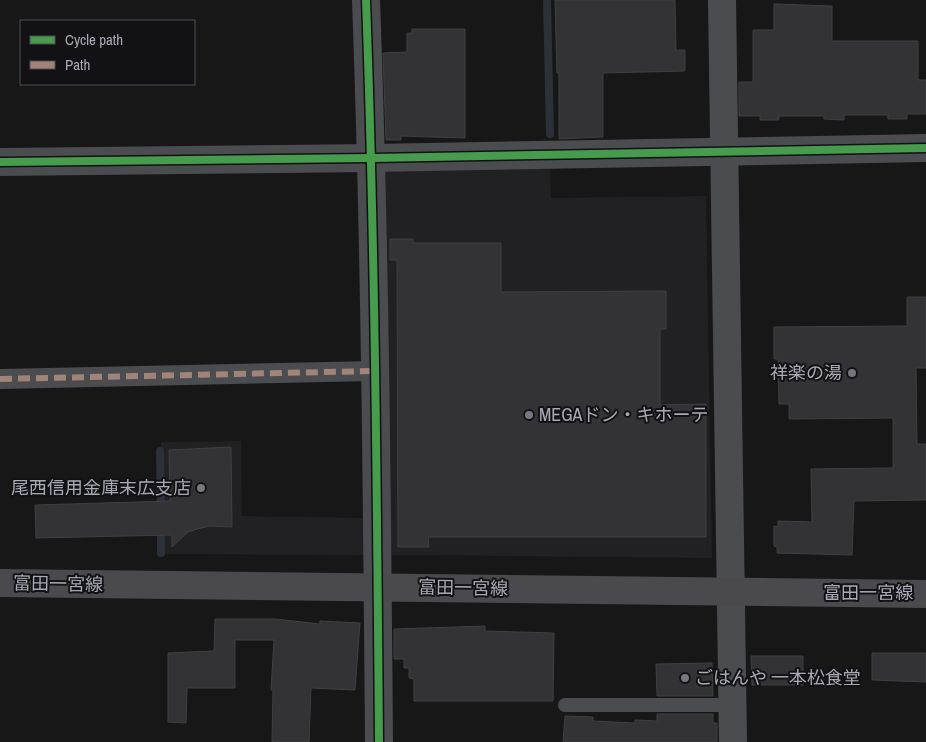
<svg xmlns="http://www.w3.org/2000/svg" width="926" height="742" viewBox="0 0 926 742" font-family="'Archivo Narrow','Noto Sans JP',sans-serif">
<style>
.built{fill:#212123}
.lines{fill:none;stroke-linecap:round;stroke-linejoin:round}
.stream{stroke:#2b3039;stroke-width:8}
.building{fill:#333335;stroke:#404043}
.service{stroke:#4b4c50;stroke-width:14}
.pedestrian{stroke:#4b4c50;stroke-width:20}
.minor{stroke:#4b4c50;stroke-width:28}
.secondary{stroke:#4a4a4e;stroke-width:28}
.quiet{stroke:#a18479;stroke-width:6;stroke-dasharray:12 6;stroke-linecap:butt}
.cycleway-casing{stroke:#121113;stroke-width:11}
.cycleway{stroke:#469c4c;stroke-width:8}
.poi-dot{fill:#76777f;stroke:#121113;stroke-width:2}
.labels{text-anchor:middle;stroke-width:4;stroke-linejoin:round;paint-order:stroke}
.poi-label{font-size:18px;fill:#a9aab7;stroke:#121113;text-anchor:end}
.street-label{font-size:18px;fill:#a9aab7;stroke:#121113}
</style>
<rect width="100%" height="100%" fill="#171717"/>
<g class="built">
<polygon points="550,167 551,198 706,196 712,558 391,555 383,175 388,170"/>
<polygon points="241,441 242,516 366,518 366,555 164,554 161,442"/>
</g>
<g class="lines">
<g class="stream">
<polyline points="547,0 550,134"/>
<polyline points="160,451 161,511"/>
<polyline points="161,525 161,553"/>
</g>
</g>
<g class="building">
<polygon points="555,0 675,0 676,50 685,50 685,71 603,73 603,137 559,139 559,73 557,73"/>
<polygon points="774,4 832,6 832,41 918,41 918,80 926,80 926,114 907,114 907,119 888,119 888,115 844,115 844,120 824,119 824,116 779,116 779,120 760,120 760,116 739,116 739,82 753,82 753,30 774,30"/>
<polygon points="412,29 465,29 465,138 401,136 401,140 386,140 383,53 407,52 407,33 412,33"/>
<polygon points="390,239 413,239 413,243 501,243 501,292 666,291 666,329 660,329 660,405 706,404 706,537 428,537 429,547 398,547 397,260 390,260"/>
<polygon points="907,297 926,297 926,368 916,368 917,444 926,444 926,500 854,501 852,555 777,553 777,547 774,546 774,526 778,527 778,521 812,522 811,469 893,468 893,418 789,419 789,404 779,404 778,359 774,359 774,327 907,326"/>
<polygon points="231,447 232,527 210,526 197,529 188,532 172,547 172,535 36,538 35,505 170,501 169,450"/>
<polygon points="215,619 276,619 320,624 320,621 360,623 355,690 311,688 309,742 272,742 273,690 271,690 274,640 235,640 235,688 187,688 186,723 168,722 168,653 214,651"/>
<polygon points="485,626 485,631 554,633 553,701 414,701 414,679 409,678 409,668 404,668 404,659 394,659 394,629"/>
<polygon points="872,653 926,653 926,682 872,680"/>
<polygon points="751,656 803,656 803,685 752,685"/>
<polygon points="712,663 713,696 657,696 656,664"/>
<polygon points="657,714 713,714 713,723 717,723 717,742 563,742 565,716 593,717 593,721 635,723 635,720 657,721"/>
</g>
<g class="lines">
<polyline class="service" points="565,705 733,705"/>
<polyline class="pedestrian" points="0,379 375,371"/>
<g class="minor">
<path d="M 366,0 C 375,247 377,495 379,742"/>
<polyline points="722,0 733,742"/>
<polyline points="0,162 372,158 926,148"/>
</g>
<polyline class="secondary" points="0,583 926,594"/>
<polyline class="quiet" points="0,379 375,371"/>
<defs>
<g id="cycleway">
<path d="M 366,0 C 375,247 377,495 379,742"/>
<polyline points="0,162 372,158 926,148"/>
</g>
</defs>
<use href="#cycleway" class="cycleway-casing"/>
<use href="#cycleway" class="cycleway"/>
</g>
<g class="poi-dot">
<circle cx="852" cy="373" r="5"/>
<circle cx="529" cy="415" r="5"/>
<circle cx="201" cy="488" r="5"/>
<circle cx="685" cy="678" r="5"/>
</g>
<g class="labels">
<g class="poi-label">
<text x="842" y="379">祥楽の湯</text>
<text x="539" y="421" text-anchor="start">MEGAドン・キホーテ</text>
<text x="191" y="494">尾西信用金庫末広支店</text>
<text x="695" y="684" text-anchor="start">ごはんや 一本松食堂</text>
</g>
<g class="street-label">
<text transform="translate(58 584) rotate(1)" y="6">富田一宮線</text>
<text transform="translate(463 588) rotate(1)" y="6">富田一宮線</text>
<text x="868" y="599">富田一宮線</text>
</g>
</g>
<rect x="20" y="20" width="175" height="65" fill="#121113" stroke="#4e4e55"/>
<rect x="30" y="36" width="25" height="8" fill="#469c4c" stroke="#4e4e55"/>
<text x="65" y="45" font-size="15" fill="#a9aab7">Cycle path</text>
<rect x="30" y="61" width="25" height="8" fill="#a18479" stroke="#4e4e55"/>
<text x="65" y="70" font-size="15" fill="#a9aab7">Path</text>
</svg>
